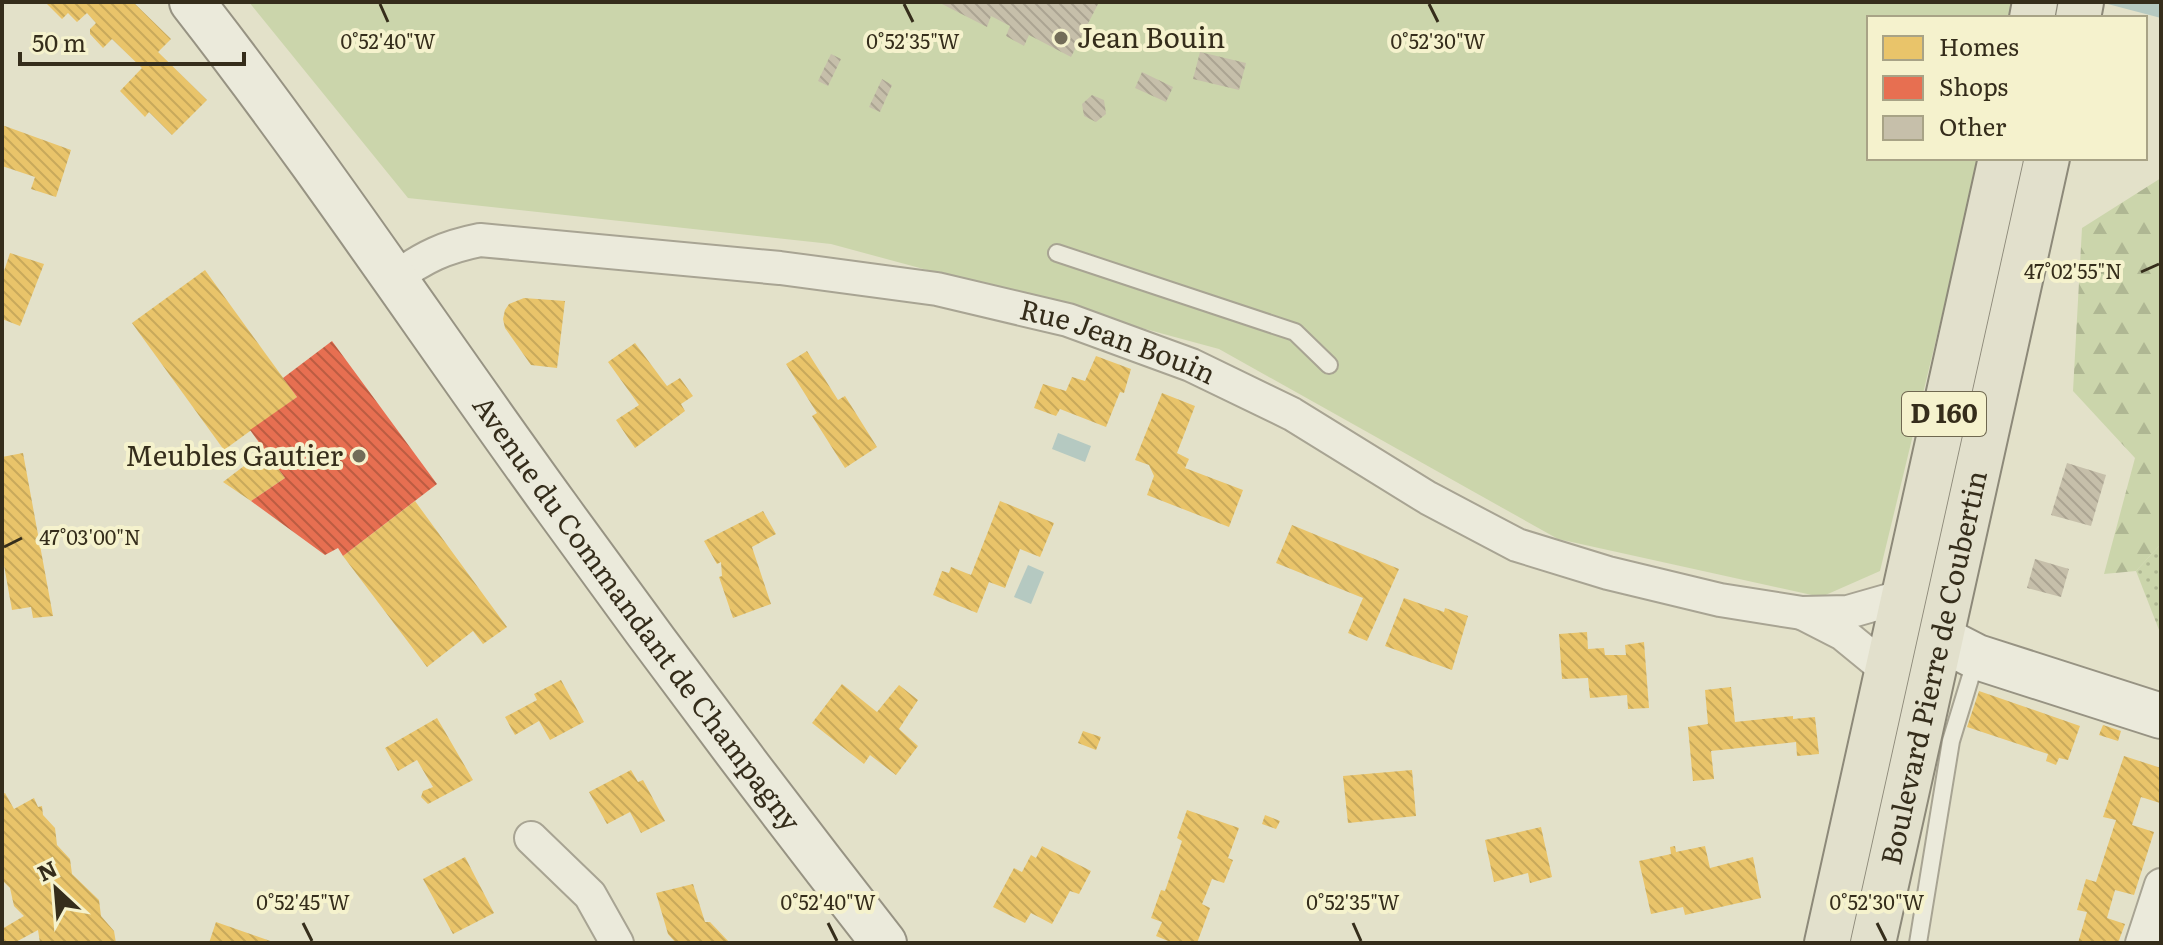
<svg xmlns="http://www.w3.org/2000/svg" width="2163" height="945" viewBox="0 0 2163 945" font-family="Literata,serif">
<style>
.grass{fill:url(#grass-dots)}
.forest{fill:url(#forest-firs)}
.pitch{fill:#cbd5ab}
.water{fill:#b5c9c1}
.homes{fill:url(#homes-back-hatch)}
.shops{fill:url(#shops-back-hatch)}
.building{fill:url(#building-back-hatch)}
.lines{fill:none;stroke-linecap:round;stroke-linejoin:round}
.lane-casing{stroke:#a8a493;stroke-width:20}
.street-casing{stroke:#a8a493;stroke-width:36}
.secondary-casing{stroke:#979383;stroke-width:48}
.primary-casing{stroke:#8d8979;stroke-width:48}
.lane{stroke:#ebeadb;stroke-width:16}
.street{stroke:#ebeadb;stroke-width:32}
.secondary{stroke:#ebeadb;stroke-width:44}
.primary{stroke:#e2e0cc;stroke-width:44}
.ticks{fill:none;stroke:#352d1b;stroke-width:3}
.poi-dot{fill:#726c58;stroke:#f5f2cd;stroke-width:3}
.labels{text-anchor:middle;stroke-width:8;stroke-linejoin:round;paint-order:stroke}
.shield{fill:#f5f2cd;stroke:#6f6850;stroke-width:2}
.shield-label{font-size:26px;font-weight:bold;fill:#352d1b}
.poi-label{font-size:28px;fill:#352d1b;stroke:#f5f2cd;text-anchor:start}
.street-label{font-size:28px;fill:#352d1b;stroke:#f5f2cd}
.ticks-label{font-size:20px;text-anchor:middle;fill:#352d1b;stroke:#f5f2cd;stroke-width:8;stroke-linejoin:round;paint-order:stroke}
</style>
<defs>
<pattern id="grass-dots" width="8" height="8" patternUnits="userSpaceOnUse" patternTransform="scale(2)"><rect width="8" height="8" fill="#cbd5ab"/><path d="M2 2h.1M6 6h.1" fill="none" stroke="#afb793" stroke-width="1.8" stroke-linecap="round"/></pattern>
<pattern id="forest-firs" width="22" height="20" patternUnits="userSpaceOnUse" patternTransform="scale(2)"><rect width="22" height="20" fill="#cbd5ab"/><path d="M5 1l3.5 6h-7zM16 11l3.5 6h-7z" fill="#afb793"/></pattern>
<pattern id="homes-back-hatch" width="6" height="6" patternUnits="userSpaceOnUse" patternTransform="scale(2)"><rect width="6" height="6" fill="#e9c46a"/><path d="M-1 5l2 2M0 0l6 6M5-1l2 2" fill="none" stroke="#c8a95b"/></pattern>
<pattern id="shops-back-hatch" width="6" height="6" patternUnits="userSpaceOnUse" patternTransform="scale(2)"><rect width="6" height="6" fill="#e76f51"/><path d="M-1 5l2 2M0 0l6 6M5-1l2 2" fill="none" stroke="#bc5c42"/></pattern>
<pattern id="building-back-hatch" width="6" height="6" patternUnits="userSpaceOnUse" patternTransform="scale(2)"><rect width="6" height="6" fill="#c6bfaa"/><path d="M-1 5l2 2M0 0l6 6M5-1l2 2" fill="none" stroke="#aba492"/></pattern>
</defs>
<rect width="100%" height="100%" fill="#e3e1c9"/>
<polygon class="grass" points="2161,544 2161,635 2136,571"/>
<polygon class="forest" points="2161,178 2161,544 2136,571 2104,574 2135,458 2073,391 2082,228"/>
<polygon class="pitch" points="249,2 2018,2 2014,18 1869,18 1869,158 1980,158 1880,571 1821,597 1558,539 1219,349 831,244 408,198"/>
<g class="water">
<polygon points="2100,2 2161,2 2161,18"/>
<polygon points="1058,433 1091,446 1085,462 1052,449"/>
<polygon points="1028,565 1044,572 1031,604 1014,597"/>
</g>
<g class="homes">
<polygon points="45,2 133,2 171,39 158,52 207,100 172,135 149,112 145,117 120,91 142,68 112,39 103,48 90,34 90,29 96,23 87,13 77,22 68,13 62,19"/>
<polygon points="2,125 71,150 56,197 31,189 35,177 2,166"/>
<polygon points="10,253 44,264 20,326 2,319 2,277"/>
<polygon points="205,270 297,397 224,450 132,323"/>
<polygon points="524,298 565,301 557,368 531,365 505,328 503,319 505,310 509,304"/>
<polygon points="635,343 667,386 680,378 693,396 681,404 685,411 635,448 616,420 639,405 608,362"/>
<polygon points="807,351 838,400 845,396 877,447 845,468 812,416 817,413 786,364"/>
<polygon points="1096,356 1131,369 1124,393 1120,392 1106,427 1060,409 1056,416 1034,408 1043,384 1066,391 1072,377 1085,381"/>
<polygon points="1162,393 1195,406 1177,453 1189,459 1185,468 1243,490 1229,527 1147,495 1154,476 1149,465 1135,460"/>
<polygon points="265,450 285,478 251,501 223,482"/>
<polygon points="23,453 53,616 33,618 31,607 12,610 2,554 2,457"/>
<polygon points="415,501 507,627 483,644 473,631 427,667 343,556"/>
<polygon points="1000,501 1054,523 1040,557 1020,549 1005,588 989,582 977,613 933,595 942,571 949,573 951,567 971,575"/>
<polygon points="763,511 776,534 752,547 771,604 733,618 719,577 722,576 721,562 717,564 704,541"/>
<polygon points="1292,525 1399,569 1367,641 1348,633 1363,598 1276,563"/>
<polygon points="1404,598 1444,612 1445,608 1468,616 1452,670 1385,646"/>
<polygon points="1587,632 1588,649 1604,648 1605,655 1626,655 1625,645 1644,642 1649,708 1628,709 1627,695 1590,698 1588,678 1562,679 1559,634"/>
<polygon points="561,680 584,722 550,740 539,721 515,735 505,717 537,700 534,694"/>
<polygon points="842,684 877,712 899,685 918,700 899,729 918,746 896,775 870,755 864,764 812,723"/>
<polygon points="1731,687 1735,722 1793,716 1793,719 1815,717 1819,754 1797,756 1796,742 1711,751 1714,779 1693,781 1688,727 1708,724 1705,690"/>
<polygon points="1979,691 2080,726 2068,760 2059,758 2056,765 2046,761 2048,754 1967,727"/>
<polygon points="437,718 473,780 428,804 421,797 423,791 433,787 417,760 398,771 385,748"/>
<polygon points="2103,725 2121,731 2118,741 2099,735"/>
<polygon points="1083,731 1101,737 1096,750 1078,743"/>
<polygon points="2124,756 2161,768 2160,803 2141,797 2132,825 2154,832 2134,895 2115,890 2107,918 2125,924 2118,943 2078,943 2087,912 2077,910 2086,879 2096,882 2116,820 2103,817"/>
<polygon points="631,770 638,782 643,780 665,821 641,833 630,812 607,824 589,792"/>
<polygon points="1412,770 1416,816 1348,823 1343,776"/>
<polygon points="5,793 14,809 34,798 38,807 42,806 43,815 55,828 57,845 70,859 72,874 99,900 101,916 114,931 116,943 40,943 38,930 14,943 2,943 2,929 24,916 14,906 10,888 2,880 2,794"/>
<polygon points="1187,810 1239,828 1228,858 1233,860 1224,883 1212,879 1207,892 1202,904 1210,908 1197,943 1173,943 1156,936 1162,922 1151,918 1161,890 1165,891 1182,841 1177,838"/>
<polygon points="1265,815 1280,821 1276,829 1262,824"/>
<polygon points="1541,827 1552,877 1530,883 1528,873 1494,882 1485,840"/>
<polygon points="1042,846 1091,871 1079,894 1070,891 1052,924 1031,913 1025,923 993,907 1014,868 1022,872 1031,855 1036,858"/>
<polygon points="1675,846 1676,852 1705,846 1710,868 1753,857 1761,898 1685,915 1683,907 1651,914 1639,861 1671,854 1670,847"/>
<polygon points="465,857 494,913 453,934 423,879"/>
<polygon points="693,884 705,922 710,922 730,943 676,943 668,934 656,893"/>
<polygon points="216,922 276,943 209,943"/>
</g>
<polygon class="shops" points="332,341 437,484 343,556 338,548 325,555 251,501 285,478 250,430 297,397 283,378"/>
<g class="building">
<polygon points="943,2 1095,2 1098,4 1071,57 1029,35 1024,46 1006,36 1010,26 991,16 987,27 942,4"/>
<polygon points="1200,52 1246,63 1239,90 1193,79"/>
<polygon points="831,54 841,59 828,86 818,81"/>
<polygon points="1142,72 1173,87 1166,102 1135,88"/>
<polygon points="882,79 892,85 880,112 869,107"/>
<polygon points="1092,95 1104,100 1106,114 1096,122 1084,116 1082,104"/>
<polygon points="2067,463 2106,475 2091,526 2051,515"/>
<polygon points="2035,559 2069,569 2061,597 2027,588"/>
</g>
<g class="lines">
<defs>
<g id="lane">
<polyline points="1057,253 1295,332 1329,365"/>
<polyline points="1918,943 1951,741 1976,659"/>
</g>
<g id="street">
<path id="s1" d="M 395,278 C 424,257 445,247 480,240 L 780,268 L 937,289 L 1068,320 L 1191,365 L 1292,414 L 1428,498 L 1517,545 L 1608,573 L 1720,600 L 1802,613"/>
<polyline points="1887,670 1843,634 1802,613 1848,612 1904,596"/>
<polyline points="531,838 590,895 617,943"/>
<polyline points="2142,943 2161,885"/>
</g>
<g id="secondary">
<path id="s2" d="M 192,2 C 320,166 435,340 557,508 C 663,655 772,800 884,943"/>
<polyline points="1942,639 1977,657 2161,716"/>
</g>
<g id="primary">
<polyline points="2032,18 2035,2"/>
<polyline points="2078,18 2081,2"/>
<polyline points="1827,943 2001,158"/>
<path id="s3" d="M 1873,943 L 2047,158"/>
</g>
</defs>
<use href="#lane" class="lane-casing"/>
<use href="#street" class="street-casing"/>
<use href="#secondary" class="secondary-casing"/>
<use href="#primary" class="primary-casing"/>
<use href="#lane" class="lane"/>
<use href="#street" class="street"/>
<use href="#secondary" class="secondary"/>
<use href="#primary" class="primary"/>
</g>
<path class="ticks" d="M 380,4 L 388,22M 904,4 L 913,22M 1429,4 L 1438,22M 2141,272 L 2159,264M 4,547 L 22,538M 303,923 L 312,941M 828,923 L 837,941M 1353,923 L 1361,941M 1877,923 L 1886,941"/>
<g class="poi-dot">
<circle cx="1061" cy="38" r="8"/>
<circle cx="359" cy="456" r="8"/>
</g>
<g class="labels">
<rect class="shield" x="1902" y="392" width="84" height="44" rx="6"/>
<g class="shield-label">
<text x="1944" y="423">D 160</text>
</g>
<g class="poi-label">
<text x="1077" y="48">Jean Bouin</text>
<text x="343" y="466" text-anchor="end">Meubles Gautier</text>
</g>
<g class="street-label">
<text dy="10" stroke="none"><textPath href="#s1" startOffset="742">Rue Jean Bouin</textPath></text>
<text dy="10" stroke="none"><textPath href="#s2" startOffset="756">Avenue du Commandant de Champagny</textPath></text>
<text dy="10" stroke="none"><textPath href="#s3" startOffset="282">Boulevard Pierre de Coubertin</textPath></text>
</g>
</g>
<g class="ticks-label">
<text x="388" y="49">0°52'40"W</text>
<text x="913" y="49">0°52'35"W</text>
<text x="1438" y="49">0°52'30"W</text>
<text x="2073" y="279">47°02'55"N</text>
<text x="90" y="545">47°03'00"N</text>
<text x="303" y="910">0°52'45"W</text>
<text x="828" y="910">0°52'40"W</text>
<text x="1353" y="910">0°52'35"W</text>
<text x="1877" y="910">0°52'30"W</text>
</g>
<rect width="2163" height="945" fill="none" stroke="#352d1b" stroke-width="8"/>
<rect x="1867" y="16" width="280" height="144" fill="#f5f2cd" stroke="#a8a386" stroke-width="2"/>
<rect x="1883" y="36" width="40" height="24" fill="#e9c46a" stroke="#a8a386" stroke-width="2"/>
<text x="1939" y="56" font-size="24" fill="#352d1b">Homes</text>
<rect x="1883" y="76" width="40" height="24" fill="#e76f51" stroke="#a8a386" stroke-width="2"/>
<text x="1939" y="96" font-size="24" fill="#352d1b">Shops</text>
<rect x="1883" y="116" width="40" height="24" fill="#c6bfaa" stroke="#a8a386" stroke-width="2"/>
<text x="1939" y="136" font-size="24" fill="#352d1b">Other</text>
<g transform="translate(56 889) rotate(334)" stroke="#f5f2cd" stroke-width="6" paint-order="stroke">
<path d="M0-6L14 30L0 20L-14 30Z" fill="#352d1b"/>
<text y="-12" font-size="22" font-weight="bold" text-anchor="middle" fill="#352d1b">N</text>
</g>
<path d="M20 52v12h224v-12" fill="none" stroke="#352d1b" stroke-width="4"/>
<text x="32" y="52" font-size="24" fill="#352d1b" stroke="#f5f2cd" stroke-width="6" paint-order="stroke">50 m</text>
</svg>
